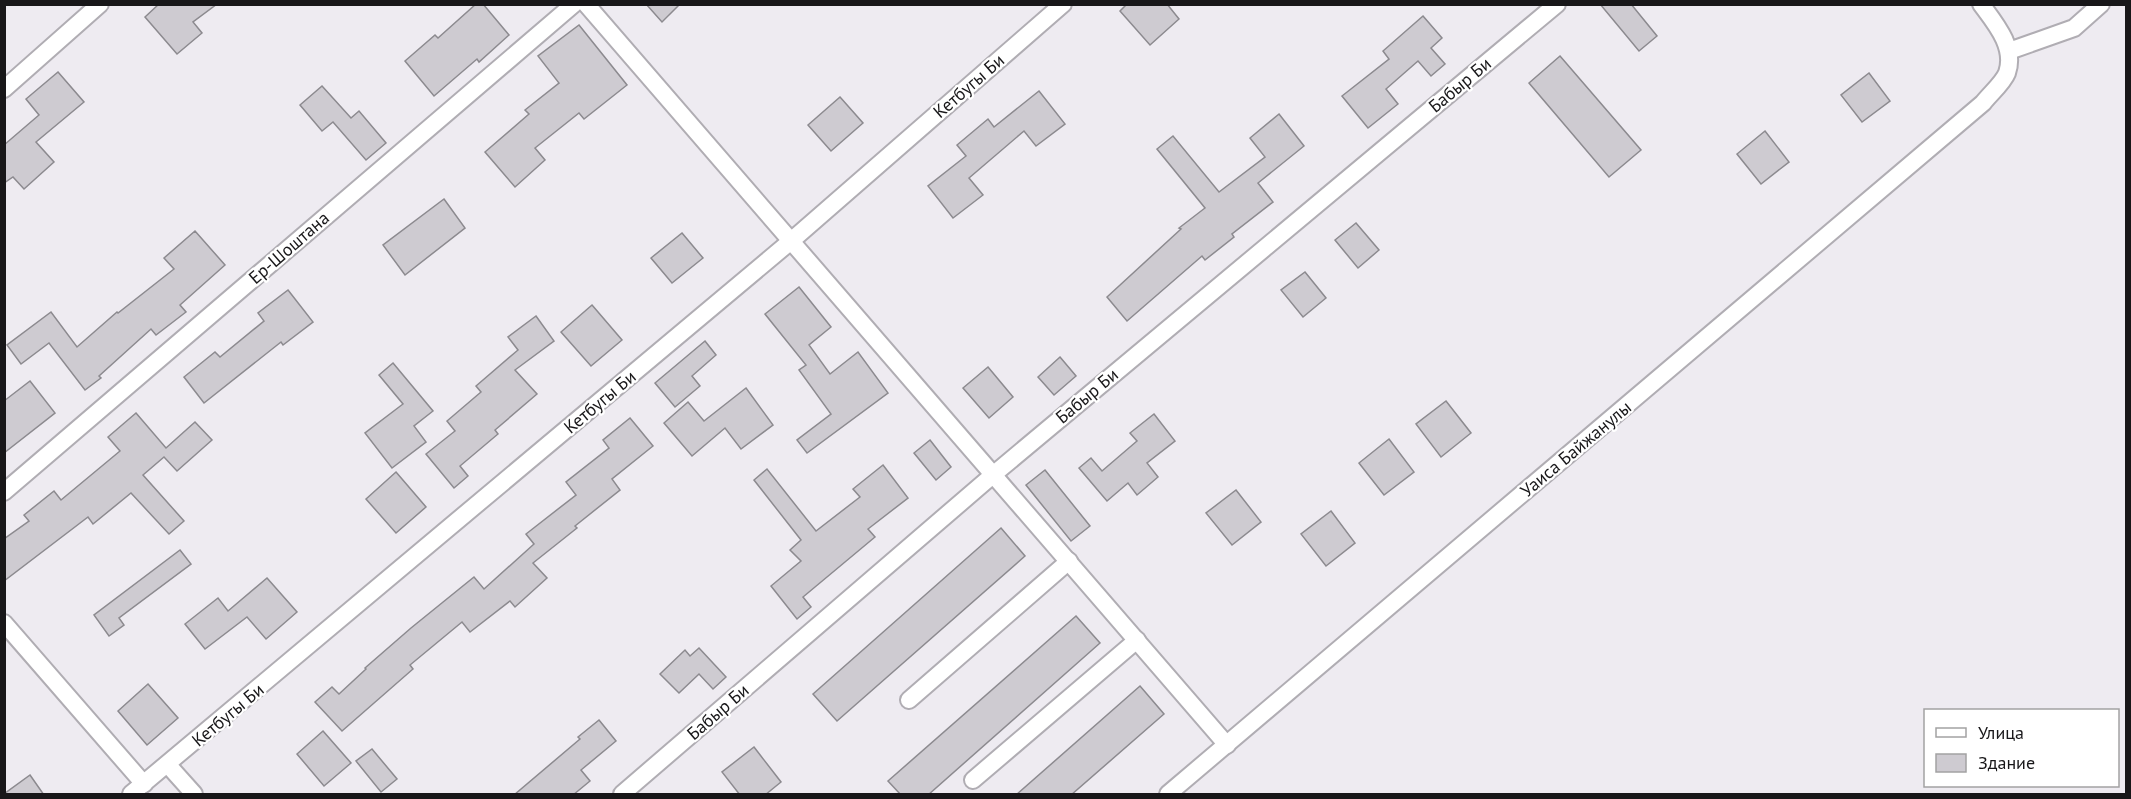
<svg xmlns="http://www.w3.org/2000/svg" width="2131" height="799" viewBox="0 0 2131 799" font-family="'PT Sans',sans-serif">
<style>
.building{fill:#cecbd1;stroke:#8c8a8f;stroke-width:1.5}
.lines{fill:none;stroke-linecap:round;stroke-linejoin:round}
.street-casing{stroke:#b0adb3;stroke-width:20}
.street{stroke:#fff;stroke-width:16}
.labels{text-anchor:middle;stroke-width:4.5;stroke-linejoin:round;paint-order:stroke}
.street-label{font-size:18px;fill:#181719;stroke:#fff}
</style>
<rect width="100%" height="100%" fill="#eeebf1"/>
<g class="building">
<polygon points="159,4 217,4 193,22 202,33 177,54 145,17"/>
<polygon points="476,4 483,4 509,35 479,62 477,59 434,96 405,61 435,35 438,38"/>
<polygon points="646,4 680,4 662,22"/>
<polygon points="1127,4 1167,4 1179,19 1150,45 1120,11"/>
<polygon points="1600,4 1631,4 1657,36 1639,51"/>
<polygon points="1423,16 1442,38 1431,48 1445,64 1431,76 1418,61 1386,89 1398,104 1368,128 1342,96 1389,59 1383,51"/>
<polygon points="579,25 627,85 584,119 579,113 535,148 545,160 515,187 485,152 529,114 525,110 559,83 538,56"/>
<polygon points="1560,56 1641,150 1609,177 1529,83"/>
<polygon points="58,72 84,102 36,142 54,162 24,189 13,177 4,183 4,145 39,115 26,99"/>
<polygon points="1869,73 1890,101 1862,122 1841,95"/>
<polygon points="322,86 351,118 359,111 386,143 366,160 333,122 322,131 300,105"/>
<polygon points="1039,91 1065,124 1036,146 1024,131 969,178 983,195 953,218 928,186 966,156 957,145 988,119 994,127"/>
<polygon points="840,97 863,123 831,151 808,125"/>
<polygon points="1279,114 1304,146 1258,183 1273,202 1232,234 1234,237 1205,260 1202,256 1127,321 1107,297 1181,229 1179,228 1205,208 1157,149 1173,136 1219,192 1265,157 1250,138"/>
<polygon points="1765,131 1789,162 1761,184 1737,154"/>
<polygon points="444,199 465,228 405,275 383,245"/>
<polygon points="1356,223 1379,250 1358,268 1335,240"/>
<polygon points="195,231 225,265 180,305 186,312 156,335 151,329 99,376 101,378 85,390 49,343 21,364 7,345 51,312 77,347 117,312 118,313 174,269 164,258"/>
<polygon points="682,233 703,258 672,283 651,258"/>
<polygon points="1305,272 1326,298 1303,317 1281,290"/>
<polygon points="799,287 831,327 809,345 830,374 858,352 888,393 807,453 797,440 831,414 799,370 806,365 765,314"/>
<polygon points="288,290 313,322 283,345 281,342 204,403 184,377 215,352 220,357 264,321 258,313"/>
<polygon points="592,305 622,340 591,366 561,332"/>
<polygon points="536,316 554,341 515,370 537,394 495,430 498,434 460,466 468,476 454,488 426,454 455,431 447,421 481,392 476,386 518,350 508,337"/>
<polygon points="705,341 716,355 692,376 700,386 675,407 655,383"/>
<polygon points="1060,357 1076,376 1054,395 1038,377"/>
<polygon points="393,363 433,411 414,426 426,442 392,468 365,433 403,404 379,375"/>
<polygon points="988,367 1013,397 989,418 963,388"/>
<polygon points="30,381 55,413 4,453 4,401"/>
<polygon points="746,388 773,425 741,449 725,428 692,456 664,423 688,402 704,421"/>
<polygon points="1446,401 1471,433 1441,457 1416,424"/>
<polygon points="136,413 166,448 195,422 212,440 177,471 164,457 143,475 184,521 169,534 131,493 93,524 88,517 4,581 4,539 29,521 24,515 54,491 61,500 120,451 108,437"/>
<polygon points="1154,414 1175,441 1147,463 1158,477 1137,495 1128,483 1107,501 1079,468 1091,458 1102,471 1137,441 1130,433"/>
<polygon points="630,418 653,446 612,479 620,490 575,526 577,528 533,563 547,578 515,607 510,601 470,632 462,622 410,665 413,669 342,731 315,702 332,687 339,694 366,669 365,668 411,628 474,577 484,589 534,544 526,534 576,495 566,482 609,448 603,440"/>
<polygon points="1389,439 1414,472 1384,495 1359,463"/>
<polygon points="930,440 951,467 936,480 914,453"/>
<polygon points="883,465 908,498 868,529 875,537 803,597 811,607 797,619 771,586 801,561 790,550 801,540 754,480 767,469 816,531 860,497 853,489"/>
<polygon points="1045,470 1090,526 1071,541 1026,485"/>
<polygon points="396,472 426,507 396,533 366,499"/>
<polygon points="1236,490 1261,522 1232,545 1206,513"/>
<polygon points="1331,511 1355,543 1326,566 1301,534"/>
<polygon points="1001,528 1025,556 837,721 813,694"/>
<polygon points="180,550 191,564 119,618 124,625 109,636 94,615"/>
<polygon points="267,578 297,612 266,639 247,617 205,649 185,624 218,598 228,611"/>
<polygon points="1076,616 1100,643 928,795 901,795 888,781"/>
<polygon points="699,648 726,677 713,689 699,674 679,693 660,674 685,650 690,656"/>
<polygon points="148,684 178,718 147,745 118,711"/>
<polygon points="1140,686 1164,714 1071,795 1016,795"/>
<polygon points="599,720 616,741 581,770 590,781 573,795 514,795 580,739 578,737"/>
<polygon points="323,731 351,763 324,786 297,754"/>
<polygon points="754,747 781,782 765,795 740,795 722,772"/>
<polygon points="372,749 397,779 381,792 356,761"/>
<polygon points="30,775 44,795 4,795 4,794"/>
</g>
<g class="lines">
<defs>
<g id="street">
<polyline points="586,4 1227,745"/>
<polyline points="2009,51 2074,28 2101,4"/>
<polyline points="4,89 100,4"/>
<polyline points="4,492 574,4"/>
<polyline points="4,623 144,784"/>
<polyline points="909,700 1069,561"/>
<polyline points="168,765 194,794"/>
<polyline points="973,780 1137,640"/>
<polyline points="131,794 791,241 1063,4"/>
<polyline points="622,794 994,474 1557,4"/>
<path d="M 1168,794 L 1983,103 C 1990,94 2003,83 2007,73 C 2016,47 1995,23 1981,4"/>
</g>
</defs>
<use href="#street" class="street-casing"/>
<use href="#street" class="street"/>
</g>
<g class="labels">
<g class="street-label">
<text transform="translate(1460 85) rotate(-40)" y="6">Бабыр Би</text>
<text transform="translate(969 86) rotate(-41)" y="6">Кетбугы Би</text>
<text transform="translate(289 248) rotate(-41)" y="6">Ер-Шоштана</text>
<text transform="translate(1087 396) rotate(-40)" y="6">Бабыр Би</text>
<text transform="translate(600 402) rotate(-40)" y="6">Кетбугы Би</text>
<text transform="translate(1576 449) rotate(-40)" y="6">Уаиса Байжанулы</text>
<text transform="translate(718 712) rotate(-41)" y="6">Бабыр Би</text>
<text transform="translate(228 715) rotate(-40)" y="6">Кетбугы Би</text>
</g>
</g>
<rect width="2131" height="799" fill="none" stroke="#181719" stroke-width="12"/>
<rect x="1924" y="709" width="195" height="78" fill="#ffffff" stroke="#a3a2a3" stroke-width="1.5"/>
<rect x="1936" y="728" width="30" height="9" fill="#ffffff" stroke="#a3a2a3" stroke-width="1.5"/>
<text x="1978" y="739" font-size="18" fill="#181719">Улица</text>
<rect x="1936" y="754" width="30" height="18" fill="#cecbd1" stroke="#a3a2a3" stroke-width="1.5"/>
<text x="1978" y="769" font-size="18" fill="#181719">Здание</text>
</svg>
